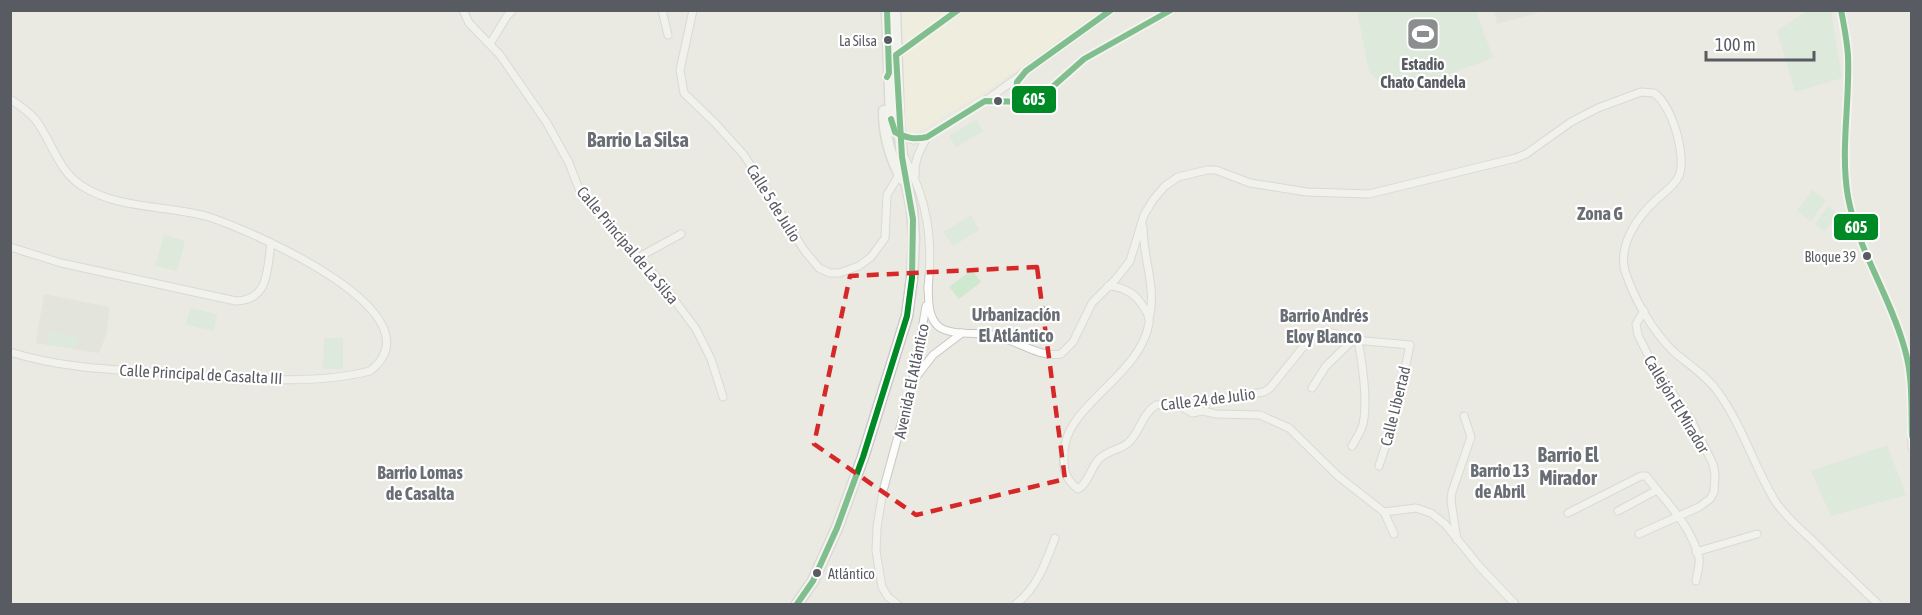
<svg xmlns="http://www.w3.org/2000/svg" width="1922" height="615" viewBox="0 0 1922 615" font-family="'Asap Condensed',sans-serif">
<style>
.commercial{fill:#f6f3d9}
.education{fill:#dcddd2}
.green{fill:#cfe8d0}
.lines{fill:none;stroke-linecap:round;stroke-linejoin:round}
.street-casing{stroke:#c7c8c6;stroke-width:9}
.secondary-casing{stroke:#c9c8c8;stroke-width:13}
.street{stroke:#fcfcfb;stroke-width:7}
.secondary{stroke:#fcfcfb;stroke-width:10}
.bus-1-casing{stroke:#fff;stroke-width:10}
.bus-1{stroke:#008a26;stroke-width:6}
.marked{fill:none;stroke:#d62828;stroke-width:4.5;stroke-dasharray:12 8;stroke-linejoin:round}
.bus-dot{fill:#585b62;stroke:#fff;stroke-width:2}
.labels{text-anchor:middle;stroke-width:4.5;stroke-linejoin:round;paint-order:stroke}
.bus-label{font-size:14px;fill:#585b62;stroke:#fff;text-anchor:end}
.poi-label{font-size:16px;font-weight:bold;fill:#585b62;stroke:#fff}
.street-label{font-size:16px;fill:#585b62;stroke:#fff}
.neighbourhood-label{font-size:18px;font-weight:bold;fill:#696d74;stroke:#fff}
.quarter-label{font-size:20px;font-weight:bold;fill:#696d74;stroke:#fff}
.line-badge{stroke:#fff;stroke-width:2}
.badge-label{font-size:16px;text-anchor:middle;font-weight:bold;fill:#fff}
</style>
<rect width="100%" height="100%" fill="#eae9e2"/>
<polygon class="commercial" points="900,11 1100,11 995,85 914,135 909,133 904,123 900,78"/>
<g class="education">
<polygon points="1494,11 1494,10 1544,11 1497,24"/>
<polygon points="44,294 109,307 107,332 99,353 36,343"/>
</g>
<g class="green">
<polygon points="1808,10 1831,11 1842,78 1795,92 1777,31"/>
<polygon points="1357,11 1476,11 1493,58 1402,91 1387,90 1369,71"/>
<polygon points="976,120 983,131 956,147 949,136"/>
<polygon points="1812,190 1826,200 1811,221 1797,211"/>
<polygon points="1828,206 1837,214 1825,231 1815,224"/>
<polygon points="971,215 979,230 953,246 944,232"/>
<polygon points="164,235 185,241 177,271 155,266"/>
<polygon points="972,270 981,282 959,299 949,287"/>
<polygon points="190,308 217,314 214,331 186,325"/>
<polygon points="49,331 77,336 74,349 46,344"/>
<polygon points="324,338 343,338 343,369 323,369"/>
<polygon points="1887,445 1906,495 1831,516 1811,471"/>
</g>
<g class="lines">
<defs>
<g id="street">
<polyline points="463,10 469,23 500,55 547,123 569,163 581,194 661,282 696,329 711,359 723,397"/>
<polyline points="662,10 668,35"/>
<polyline points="693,10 680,70 684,93 715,123 744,155 804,250 819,268 830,273 839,273 859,266 871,257 885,238 887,195 899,175"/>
<path d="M 1841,10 C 1858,71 1837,134 1848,196 C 1857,250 1891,297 1905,349 C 1914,381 1910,416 1912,448"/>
<polyline points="490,44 507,16 513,10"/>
<polyline points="895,55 959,10"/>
<polyline points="1021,77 1017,82 1016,90 1020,96 1028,101"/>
<path d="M 10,99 C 19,105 28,111 35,119 C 52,141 58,171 82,186 C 119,210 168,205 209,217 C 249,230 444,313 370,371 C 311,386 243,378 183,374 C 125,370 66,370 10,352"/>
<polyline points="985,101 1026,102 1040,98 1084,59 1172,10"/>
<polyline points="900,135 913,140 927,137 985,101 1112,10"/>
<path d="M 905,158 C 928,202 933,240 928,289"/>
<path d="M 915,175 C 914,160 920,150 927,137"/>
<path d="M 1143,227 C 1143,259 1157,288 1149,319"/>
<path d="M 10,247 L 61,263 L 236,301 C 270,300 267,268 271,243"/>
<polyline points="639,257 681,234"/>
<path d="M 928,286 C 929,300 927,315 938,326 C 949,336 978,332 993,335 C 1016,339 1037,358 1061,354 L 1073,342 L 1092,303 L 1115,280 L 1130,261 L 1144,215 L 1153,200 L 1165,186 L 1178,177 L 1207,170 L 1216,170 L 1250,183 L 1307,192 L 1369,194 L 1516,158 L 1526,154 L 1571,122 L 1598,108 L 1641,92 L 1654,93 C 1672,105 1687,156 1679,176 C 1675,185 1664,193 1657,199 C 1638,216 1618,244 1625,271 C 1634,299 1653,332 1674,352 C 1689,365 1707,376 1718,392 C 1742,425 1754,466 1775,501 C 1785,516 1800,529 1813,541 C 1834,562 1856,583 1878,604"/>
<path d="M 1108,286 C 1120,286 1133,292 1140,302 C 1144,307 1150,316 1149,323 C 1143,363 1096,391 1075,422 C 1067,433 1063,447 1064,461 C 1064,474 1068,481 1078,489 C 1088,484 1091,467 1099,459 C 1108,450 1120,450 1128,443 C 1140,433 1141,415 1156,405 L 1194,403 L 1264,392 L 1270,388 L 1312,336 L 1321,332 L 1328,332 L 1365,341 L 1410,345 L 1394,420 L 1379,466"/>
<polyline points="916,377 933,355 962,333"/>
<polyline points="1312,388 1326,366 1354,339"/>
<polyline points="1181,404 1184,408 1192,413 1203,411 1216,414 1260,415 1289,428 1338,476 1384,512 1394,534"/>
<path d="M 1352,446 C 1356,439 1361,432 1363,424 C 1368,402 1362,362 1358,340"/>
<polyline points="1618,511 1657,490"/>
<polyline points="1384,512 1416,508 1431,513 1445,524 1479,566 1515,604"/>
<path d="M 1568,513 L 1641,476 L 1646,476 C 1666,502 1691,525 1699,558 C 1700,565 1697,574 1696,581"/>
<polyline points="1639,534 1699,507 1710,499 1714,492 1715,474 1713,464 1691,420 1651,361 1638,335 1636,324 1644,311"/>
<polyline points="1457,540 1451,501 1452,492 1471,437 1464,416"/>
<polyline points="1696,552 1757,534"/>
<polyline points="897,604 888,597 882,587 876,551 877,527 883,491 913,381 926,306"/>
<path d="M 1016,604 C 1037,588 1046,562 1055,538"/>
</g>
<g id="secondary">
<polyline points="887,10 891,118 892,126 897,133"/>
<path d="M 884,111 C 884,136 890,157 902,179"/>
<polyline points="797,604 813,581 837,528 863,457 907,316 912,278 914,238 912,209 903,167 899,126 895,10"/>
</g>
</defs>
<use href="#street" class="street-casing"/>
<use href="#secondary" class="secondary-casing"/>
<use href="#street" class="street"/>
<use href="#secondary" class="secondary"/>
<defs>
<g id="bus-1">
<path d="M 1841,10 C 1844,25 1847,40 1848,56 C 1850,103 1840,150 1848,197 C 1858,251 1891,297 1905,350 C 1913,378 1911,407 1912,436"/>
<polyline points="887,77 889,73 887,10"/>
<polyline points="1030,102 1020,96 1016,90 1017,82 1026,71 1111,10"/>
<path d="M 891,119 L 895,132 C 906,138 915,140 927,137 L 985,101 L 1026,102 L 1040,98 L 1084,59 L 1171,10"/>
<polyline points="797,604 813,581 837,528 863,457 907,316 912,278 913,219 902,157 896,55 958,10"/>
</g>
</defs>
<use href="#bus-1" class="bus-1-casing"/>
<use href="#bus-1" class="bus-1"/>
</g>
<path d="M0 0H1922V615H0ZM 1037,267 L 1065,479 L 916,515 L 814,444 L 850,276 Z" fill="#eae9e2" fill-opacity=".55" fill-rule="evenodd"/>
<path class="marked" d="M 1037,267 L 1065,479 L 916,515 L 814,444 L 850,276 Z"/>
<defs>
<symbol id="stadium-square" viewBox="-11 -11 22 22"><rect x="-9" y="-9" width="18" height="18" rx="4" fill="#8b8d8f" stroke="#fff"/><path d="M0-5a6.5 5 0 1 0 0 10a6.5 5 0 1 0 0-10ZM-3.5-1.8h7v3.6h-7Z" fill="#fff"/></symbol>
</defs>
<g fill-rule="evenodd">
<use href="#stadium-square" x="1404" y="15" width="38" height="38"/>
</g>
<g class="bus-dot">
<circle cx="888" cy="40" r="5"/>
<circle cx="998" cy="101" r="5"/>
<circle cx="1867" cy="256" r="5"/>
<circle cx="817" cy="573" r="5"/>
</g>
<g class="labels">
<g class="bus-label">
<text x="877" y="46">La Silsa</text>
<text x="1856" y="262">Bloque 39</text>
<text x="828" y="579" text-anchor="start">Atlántico</text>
</g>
<g class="poi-label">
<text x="1423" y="70">Estadio<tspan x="1423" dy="18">Chato Candela</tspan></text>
</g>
<g class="street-label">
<text transform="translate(774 203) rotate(58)" y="6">Calle 5 de Julio</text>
<text transform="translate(628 245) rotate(50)" y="6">Calle Principal de La Silsa</text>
<text transform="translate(201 374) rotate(3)" y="6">Calle Principal de Casalta III</text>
<text transform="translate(911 381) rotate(-78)" y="6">Avenida El Atlántico</text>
<text transform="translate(1208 399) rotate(-7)" y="6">Calle 24 de Julio</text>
<text transform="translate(1677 404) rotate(59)" y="6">Callejón El Mirador</text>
<text transform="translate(1395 406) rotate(-76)" y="6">Calle Libertad</text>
</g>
<g class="neighbourhood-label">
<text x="1600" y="220">Zona G</text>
<text x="1016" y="321">Urbanización<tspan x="1016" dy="21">El Atlántico</tspan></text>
<text x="1324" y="322">Barrio Andrés<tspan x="1324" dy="21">Eloy Blanco</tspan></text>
<text x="1500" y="477">Barrio 13<tspan x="1500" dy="21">de Abril</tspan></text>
<text x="420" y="479">Barrio Lomas<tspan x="420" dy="21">de Casalta</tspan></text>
</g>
<g class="quarter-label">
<text x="638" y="147">Barrio La Silsa</text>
<text x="1568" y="462">Barrio El<tspan x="1568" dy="23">Mirador</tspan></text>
</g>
</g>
<g class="line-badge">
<rect x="1011" y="85" width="46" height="29" rx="6" fill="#008a26"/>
<rect x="1833" y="213" width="46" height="28" rx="6" fill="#008a26"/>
</g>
<g class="badge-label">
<text x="1034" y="105">605</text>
<text x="1856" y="233">605</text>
</g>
<rect width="1922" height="615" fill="none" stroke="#585b62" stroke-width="24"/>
<path d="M1706 51v9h108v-9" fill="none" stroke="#585b62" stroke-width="3"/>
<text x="1715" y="51" font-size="18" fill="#585b62" stroke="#ffffff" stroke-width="4.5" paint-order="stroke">100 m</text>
</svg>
